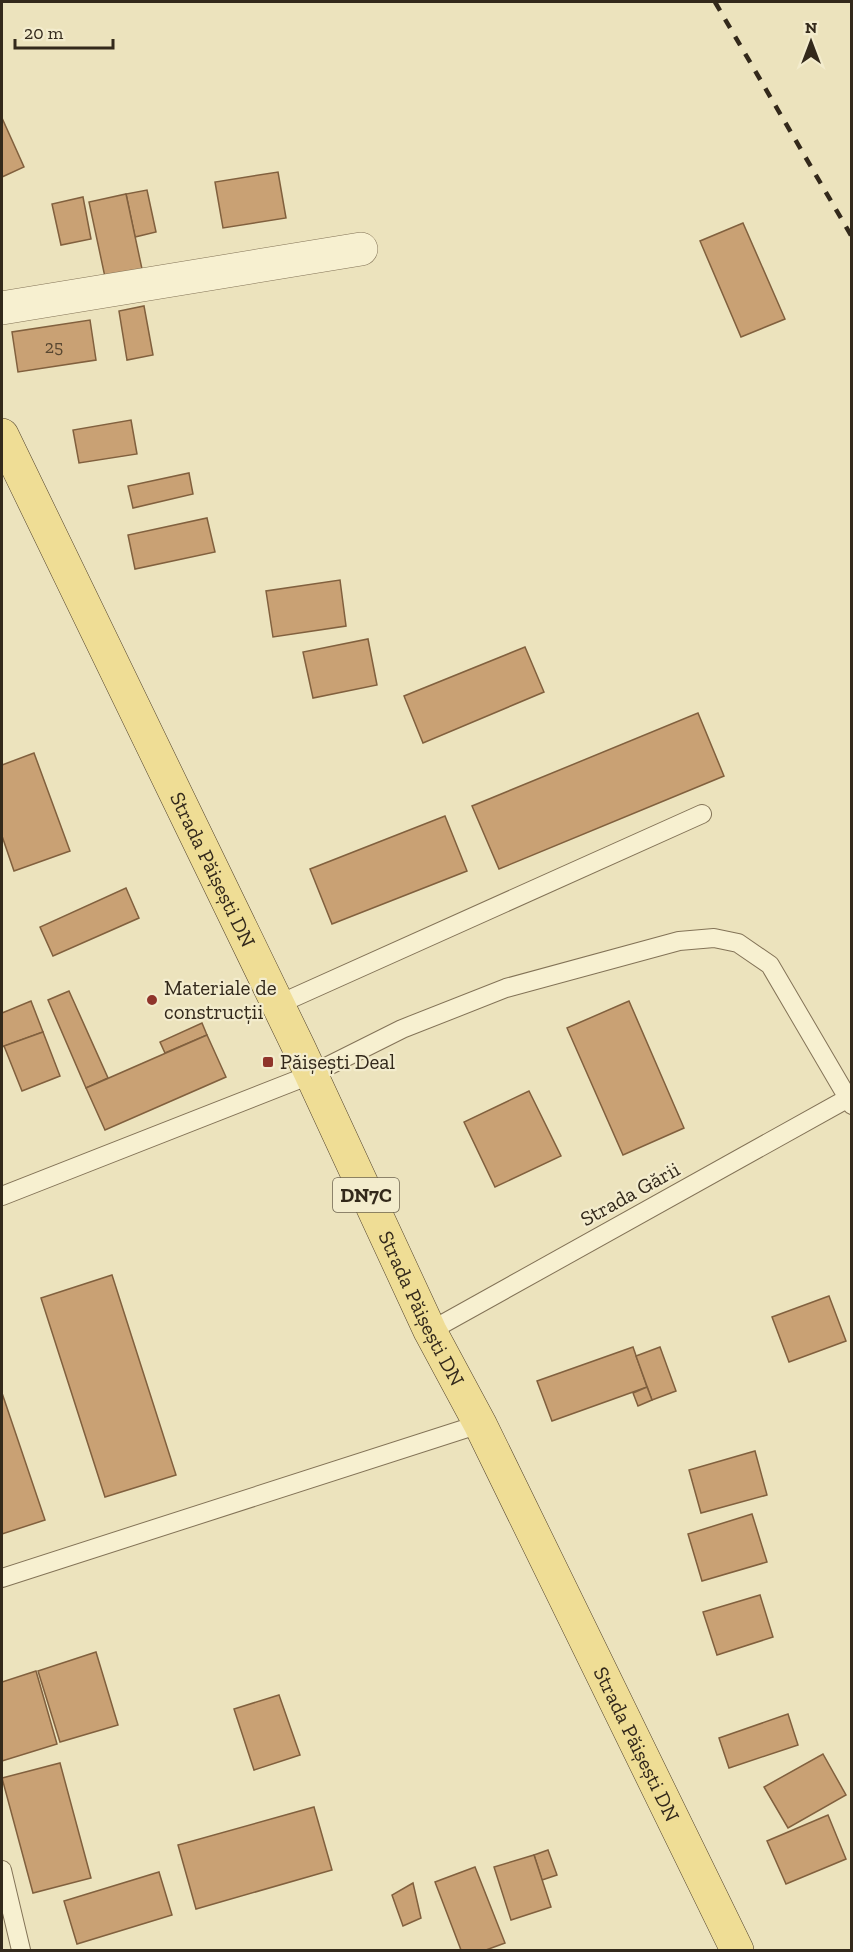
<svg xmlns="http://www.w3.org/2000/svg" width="853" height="1952" viewBox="0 0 853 1952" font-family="'Zilla Slab',serif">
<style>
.building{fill:#c9a174;stroke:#81603e;stroke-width:1.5}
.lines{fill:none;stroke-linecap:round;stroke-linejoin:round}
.service-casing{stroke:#837357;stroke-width:20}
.minor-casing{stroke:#837357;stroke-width:34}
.primary-casing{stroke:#50412c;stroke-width:34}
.service{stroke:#f7f0d0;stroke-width:18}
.minor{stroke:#f7f0d0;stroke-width:33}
.primary{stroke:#efdd95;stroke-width:33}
.rail{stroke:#33291b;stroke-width:4.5;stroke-dasharray:10 10;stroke-linecap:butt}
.poi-dot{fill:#8f342a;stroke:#f3eccd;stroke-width:2}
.labels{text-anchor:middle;stroke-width:4.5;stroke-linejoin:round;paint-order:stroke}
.number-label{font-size:18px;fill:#584731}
.shield{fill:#f3eccd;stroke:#6d6450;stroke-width:1.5}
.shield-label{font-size:20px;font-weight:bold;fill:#33291b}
.street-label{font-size:21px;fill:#33291b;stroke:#f3eccd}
.poi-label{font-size:21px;fill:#33291b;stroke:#f3eccd;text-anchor:start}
</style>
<rect width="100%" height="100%" fill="#ece3bd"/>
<g class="building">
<polygon points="2,118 24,167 2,177"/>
<polygon points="278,172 286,218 223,228 215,182"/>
<polygon points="147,190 156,232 135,237 126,194"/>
<polygon points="126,194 142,269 105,277 89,202"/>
<polygon points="83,197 91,239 61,245 52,204"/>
<polygon points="743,223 785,319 741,337 700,241"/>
<polygon points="144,306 153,355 127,360 119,311"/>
<polygon points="90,320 96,360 18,372 12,332"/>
<polygon points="131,420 137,454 79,463 73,430"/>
<polygon points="189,473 193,494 133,508 128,486"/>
<polygon points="207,518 215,552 135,569 128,535"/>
<polygon points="340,580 346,626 273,637 266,591"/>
<polygon points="368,639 377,685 313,698 303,652"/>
<polygon points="525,647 544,692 423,743 404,696"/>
<polygon points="698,713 724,776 499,869 472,806"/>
<polygon points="34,753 70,851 14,871 2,836 2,765"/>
<polygon points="445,816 467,871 332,924 310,869"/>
<polygon points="126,888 139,918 53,956 40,927"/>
<polygon points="69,991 108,1078 86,1088 48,1000"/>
<polygon points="31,1001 43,1032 2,1047 2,1013"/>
<polygon points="629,1001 684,1128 623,1155 567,1028"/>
<polygon points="202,1023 207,1035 165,1053 160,1042"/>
<polygon points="43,1032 60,1076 22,1091 4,1046"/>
<polygon points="207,1035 226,1077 105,1130 86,1088"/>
<polygon points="529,1091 561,1156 495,1187 464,1122"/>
<polygon points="112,1275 176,1475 105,1497 41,1298"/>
<polygon points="829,1296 846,1341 789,1362 772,1317"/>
<polygon points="633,1347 647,1387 552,1421 537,1381"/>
<polygon points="660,1347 676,1391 652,1400 636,1356"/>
<polygon points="647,1387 652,1400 638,1406 633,1393"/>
<polygon points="2,1393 45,1520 2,1534"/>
<polygon points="755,1451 767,1495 701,1513 689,1470"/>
<polygon points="752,1514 767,1562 702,1581 688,1534"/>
<polygon points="760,1595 773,1637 717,1655 703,1612"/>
<polygon points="96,1652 118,1725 60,1742 38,1671"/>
<polygon points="36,1671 57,1744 2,1761 2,1682"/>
<polygon points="279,1695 300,1755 254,1770 234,1709"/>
<polygon points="788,1714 798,1745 729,1768 719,1738"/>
<polygon points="823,1754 846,1795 788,1828 764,1787"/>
<polygon points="60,1763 91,1878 33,1893 2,1778"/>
<polygon points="314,1807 332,1870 196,1909 178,1845"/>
<polygon points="828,1815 846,1859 786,1884 767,1841"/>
<polygon points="548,1850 557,1875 542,1880 534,1855"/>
<polygon points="534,1855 551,1907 511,1920 494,1867"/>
<polygon points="475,1867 505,1943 486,1950 461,1950 435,1882"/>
<polygon points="159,1872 172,1915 77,1944 64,1901"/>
<polygon points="413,1883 421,1918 403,1926 392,1895"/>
</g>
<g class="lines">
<defs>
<g id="service">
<polyline points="277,1005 702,814"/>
<polyline points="2,1196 310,1075 402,1029 506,988 679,941 714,938 738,943 770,965 852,1105"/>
<polyline points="430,1331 852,1096"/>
<polyline points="2,1578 480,1424"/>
<polyline points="2,1870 21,1950"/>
</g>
<polyline id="minor" points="2,308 361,249"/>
<g id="primary">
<path id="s1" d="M 2,435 L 299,1048 L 430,1331 L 480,1424 L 737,1950"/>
</g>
</defs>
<use href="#service" class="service-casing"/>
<use href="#minor" class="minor-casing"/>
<use href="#primary" class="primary-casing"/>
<use href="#service" class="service"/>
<use href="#minor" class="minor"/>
<use href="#primary" class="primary"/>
<polyline class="rail" points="715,2 852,237"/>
</g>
<g class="poi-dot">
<circle cx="152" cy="1000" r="6"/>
<rect x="262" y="1056" width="12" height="12" rx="3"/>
</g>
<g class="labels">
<g class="number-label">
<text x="54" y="353">25</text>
</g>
<rect class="shield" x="333" y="1178" width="66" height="34" rx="4.5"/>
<g class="shield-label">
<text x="366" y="1202">DN7C</text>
</g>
<g class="street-label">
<text dy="7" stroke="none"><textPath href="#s1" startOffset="483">Strada Păișești DN</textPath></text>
<text transform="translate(630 1194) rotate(-29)" y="7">Strada Gării</text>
<text dy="7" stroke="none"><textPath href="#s1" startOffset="969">Strada Păișești DN</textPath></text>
<text dy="7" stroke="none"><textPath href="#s1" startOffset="1455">Strada Păișești DN</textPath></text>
</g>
<g class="poi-label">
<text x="164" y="995">Materiale de<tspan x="164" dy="24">construcții</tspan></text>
<text x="280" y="1069">Păișești Deal</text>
</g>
</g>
<rect width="853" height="1952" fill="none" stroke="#33291b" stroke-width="6"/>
<g transform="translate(811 42)" stroke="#f3eccd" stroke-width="4.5" paint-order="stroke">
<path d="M0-4.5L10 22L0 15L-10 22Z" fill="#33291b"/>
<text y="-9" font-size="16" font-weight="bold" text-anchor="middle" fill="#33291b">N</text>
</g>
<path d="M15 39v9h98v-9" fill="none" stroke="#33291b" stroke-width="3"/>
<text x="24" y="39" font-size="18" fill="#33291b" stroke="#f3eccd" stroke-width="4.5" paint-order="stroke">20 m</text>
</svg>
